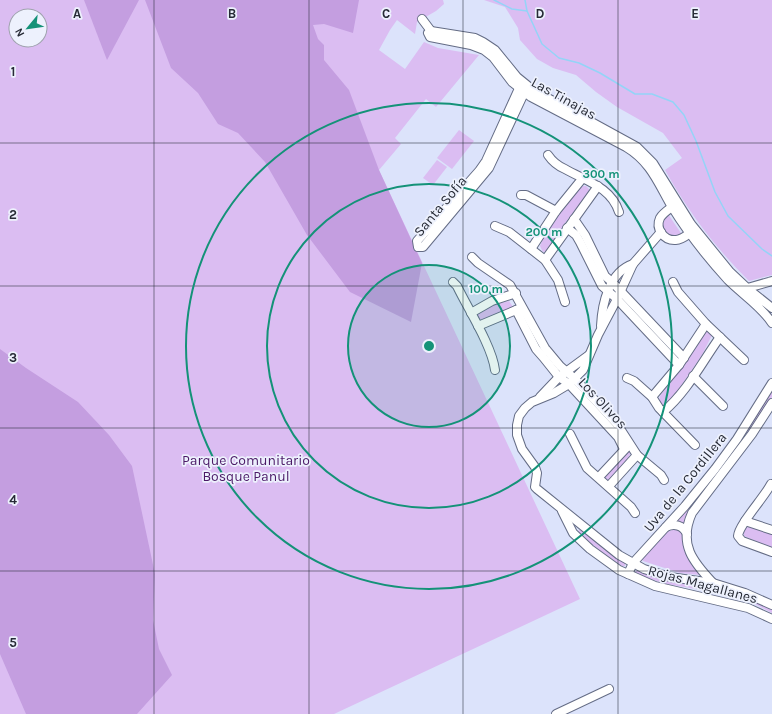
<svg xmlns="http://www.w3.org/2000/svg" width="772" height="714" viewBox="0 0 772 714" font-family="Karla,sans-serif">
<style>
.green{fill:#dbbdf2;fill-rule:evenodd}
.forest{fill:#c49ee0}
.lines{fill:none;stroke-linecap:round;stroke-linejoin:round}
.stream{stroke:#94d4f7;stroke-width:1.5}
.minor-casing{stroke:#646c85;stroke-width:10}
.minor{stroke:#fff;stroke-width:8}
.grid{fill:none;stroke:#272b36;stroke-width:1;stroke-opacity:0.55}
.ring{fill:none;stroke:#149278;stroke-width:2}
.labels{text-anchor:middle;stroke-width:3.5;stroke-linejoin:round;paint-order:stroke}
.street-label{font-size:14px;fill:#272b36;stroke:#edf1fd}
.park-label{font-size:14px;fill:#4b1967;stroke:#edf1fd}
.grid-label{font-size:13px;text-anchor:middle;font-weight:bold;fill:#272b36;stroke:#edf1fd;stroke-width:3.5;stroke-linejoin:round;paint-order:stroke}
.centre{fill:#149278;stroke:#edf1fd;stroke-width:2}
.ring-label{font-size:12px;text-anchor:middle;font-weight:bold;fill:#149278;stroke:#edf1fd;stroke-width:3.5;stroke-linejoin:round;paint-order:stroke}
</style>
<rect width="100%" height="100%" fill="#dce3fb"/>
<g class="green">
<path d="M 0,0 L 443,0 L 444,4 L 436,11 L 417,22 L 415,34 L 397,20 L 390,30 L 379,50 L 405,69 L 424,42 L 438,48 L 479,55 L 436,107 L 426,99 L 395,138 L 401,144 L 379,170 L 580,599 L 334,714 L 0,714 ZM 16,16 L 40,16 L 40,40 L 16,40 Z"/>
<path d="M 484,0 L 772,0 L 772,275 L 749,281 C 714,246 689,213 665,170 L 682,158 L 663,133 L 617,107 L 596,92 L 576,75 L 553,68 L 537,59 L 520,40 L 518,28 L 505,7 Z"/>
<polygon points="459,130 474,141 452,169 437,158"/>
<polygon points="437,160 447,167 433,185 423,178"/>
<path d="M 583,186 L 586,186 L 589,189 L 589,192 L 565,223 L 547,251 L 543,252 L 540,246 C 549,224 566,203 583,186 Z"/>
<path d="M 668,214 L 683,236 L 672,238 L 663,231 C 662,223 663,220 668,214 Z"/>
<polygon points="509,301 513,307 484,319 479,319 477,315 494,305"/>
<polygon points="709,331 712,335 702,355 672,399 665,405 662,405 659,401 660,396 684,365 705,332"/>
<polygon points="772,388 772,397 768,404 685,526 675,520"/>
<polygon points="628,449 631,453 624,464 610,480 605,479 604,477"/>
<polygon points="749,526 772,534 772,548 744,536 744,530"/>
<polygon points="674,529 678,529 683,532 700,575 680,573 643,561 642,559 644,556 667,532"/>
<polygon points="579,530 581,530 613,555 625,563 625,566 622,566 599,550 578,533"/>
<polygon points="638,570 665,580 723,589 772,607 772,613 753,603 728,594 666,584 638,575 635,572"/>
</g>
<g class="forest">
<polygon points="84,0 139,0 107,60"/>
<polygon points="145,0 359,0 353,33 324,24 313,25 318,39 324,45 324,60 349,90 379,170 422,263 411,322 350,292 307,235 265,162 238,133 218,124 198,93 171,68"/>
<polygon points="0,349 26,368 78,402 109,435 132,466 155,574 153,620 159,649 172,675 137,714 26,714 0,654"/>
</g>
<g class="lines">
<g class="stream">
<polyline points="494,0 512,9 527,11"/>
<polyline points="525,0 527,11 542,44 559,58 579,63 600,73 635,94 652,94 673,102 684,115 696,141 715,192 728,216 762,249 772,256"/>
</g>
<defs>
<g id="minor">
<polyline points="422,19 431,31"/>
<polyline points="521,84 486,161 479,171 417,241 418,247 423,247 489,168 526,89"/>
<path d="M 548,155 C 552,161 558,166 565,169 C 586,181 611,187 619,212"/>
<polyline points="521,195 526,195 556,211"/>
<path d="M 672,207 C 668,210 663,213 660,218 C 655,229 664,241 676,240 C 681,240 686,236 690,233"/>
<polyline points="574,219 585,235 605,276 612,282 684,358"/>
<polyline points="495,226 509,232 545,260 558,280 565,302"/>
<polyline points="567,228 576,235 580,242 602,286 617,299 679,365"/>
<polyline points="661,232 633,264 617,299 598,335 583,370 569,384 554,393 532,402 525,408 519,416 517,425 517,435 522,449 535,467 537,473 535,487 537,489 619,555 644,569 670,577 713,583 745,593 772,605"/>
<polyline points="531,249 556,211 582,179"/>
<polyline points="472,257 478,263 510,285 545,348 560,366 575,379 617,424 637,455 661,475 664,480"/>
<polyline points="545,260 598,186"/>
<path d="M 453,282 L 457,286 C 468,309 492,346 495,370"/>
<polyline points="673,282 678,292 706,324 744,360"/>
<polyline points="744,289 772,281"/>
<path d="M 772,308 L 747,288 L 730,272 L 691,224 L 653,163 L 637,147 L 533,90 L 517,77 L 495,50 L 483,42 L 475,38 L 431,31 L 428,33 L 430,37 L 471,45 L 484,50 L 493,57 L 512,82 L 531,97 L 626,147 C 651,162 658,183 672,207 C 688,233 708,258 728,280 C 743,295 761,306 772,323"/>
<polyline points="516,310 536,349 543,357 559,377 569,384 618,437 624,449"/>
<polyline points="471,313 492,301 516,293"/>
<polyline points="478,326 521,308"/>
<path d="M 601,326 C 602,304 609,272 633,264"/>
<polyline points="693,376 723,406"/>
<polyline points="627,378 634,381 652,397 659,408 695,445"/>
<polyline points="540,397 559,377 589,355"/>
<polyline points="652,397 679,365 706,324"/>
<path d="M 663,412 C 687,392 702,362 720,337"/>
<polyline points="570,434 587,468 631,507 635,513"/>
<polyline points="599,477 628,446"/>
<path d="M 771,484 C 764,498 739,524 738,536 L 742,541 L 772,552"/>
<polyline points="609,486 637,455"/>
<polyline points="562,511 573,533 590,549 619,570 655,586 748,608 772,619"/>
<polyline points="745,521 772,530"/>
<path d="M 666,527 C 674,523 683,525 687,534"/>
<polyline points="628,574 633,563 685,506 715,469 737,439 772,383"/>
<path d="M 713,583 C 693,562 678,544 692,513 L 752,434 L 772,403"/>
<polyline points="556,714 609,689"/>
</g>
</defs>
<use href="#minor" class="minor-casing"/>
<use href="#minor" class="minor"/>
</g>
<path class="grid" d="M 154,0 L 154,714M 309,0 L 309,714M 463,0 L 463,714M 618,0 L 618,714M 0,143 L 772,143M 0,286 L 772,286M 0,428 L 772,428M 0,571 L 772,571"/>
<circle cx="429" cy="346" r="81" fill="#149278" fill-opacity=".12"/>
<g class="ring">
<circle cx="429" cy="346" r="81"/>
<circle cx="429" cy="346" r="162"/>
<circle cx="429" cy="346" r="243"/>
</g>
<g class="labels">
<g class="street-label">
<text transform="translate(564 98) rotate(29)" y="5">Las Tinajas</text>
<text transform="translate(440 206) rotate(-50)" y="5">Santa Sofía</text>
<text transform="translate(603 403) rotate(47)" y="5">Los Olivos</text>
<text transform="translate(685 482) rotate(-51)" y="5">Uva de la Cordillera</text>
<text transform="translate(703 584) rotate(15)" y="5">Rojas Magallanes</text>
</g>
<g class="park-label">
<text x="246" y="465">Parque Comunitario<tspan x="246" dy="16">Bosque Panul</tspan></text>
</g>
</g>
<g class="grid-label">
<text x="77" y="18">A</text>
<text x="232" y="18">B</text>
<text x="386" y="18">C</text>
<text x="540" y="18">D</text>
<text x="695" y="18">E</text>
<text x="13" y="76">1</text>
<text x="13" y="219">2</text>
<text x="13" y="362">3</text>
<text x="13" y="504">4</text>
<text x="13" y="647">5</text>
</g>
<circle cx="429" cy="346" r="6" class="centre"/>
<g class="ring-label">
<text x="601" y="178">300 m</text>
<text x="544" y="236">200 m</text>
<text x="486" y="293">100 m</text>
</g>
<g transform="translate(28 28) rotate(241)"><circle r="19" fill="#edf1fd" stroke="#9ea2ad"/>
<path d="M0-3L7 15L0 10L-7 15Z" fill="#149278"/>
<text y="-6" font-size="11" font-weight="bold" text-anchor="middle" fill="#272b36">N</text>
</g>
</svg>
